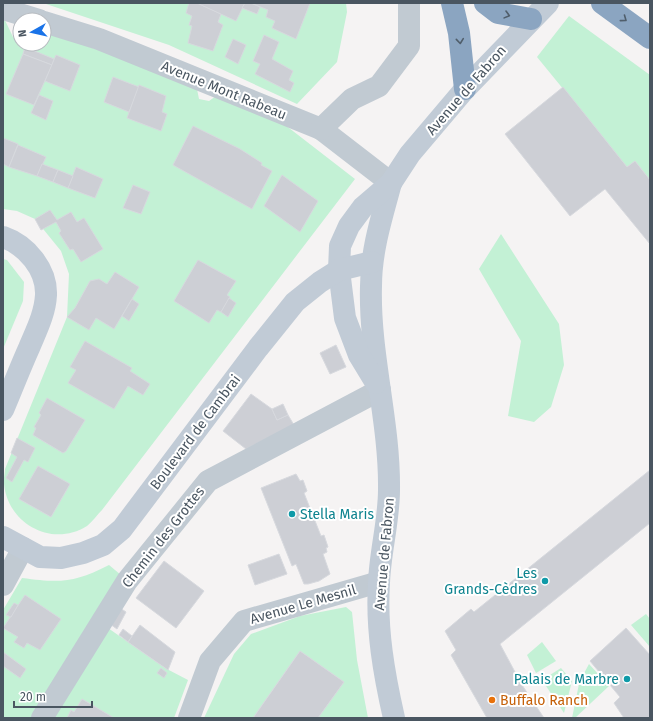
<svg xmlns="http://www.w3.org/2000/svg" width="653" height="721" viewBox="0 0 653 721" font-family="'Fira Sans',sans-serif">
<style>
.green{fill:#c3f1d5}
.building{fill:#cdcfd5;stroke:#d7d9de}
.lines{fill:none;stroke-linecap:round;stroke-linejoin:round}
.street{stroke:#c1cad2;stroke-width:22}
.secondary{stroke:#c1cbd6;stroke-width:22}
.highway{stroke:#8ba5c1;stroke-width:22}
.oneway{stroke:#505e6b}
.culture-dot{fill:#0f9aa8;stroke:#fff;stroke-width:1.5}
.food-dot{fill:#e8710a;stroke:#fff;stroke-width:1.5}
.labels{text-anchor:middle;stroke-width:4;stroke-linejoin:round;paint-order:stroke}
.street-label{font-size:14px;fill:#4a5661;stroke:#fff}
.culture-label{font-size:14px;fill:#0d838f;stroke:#fff;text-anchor:end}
.food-label{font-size:14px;fill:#c56008;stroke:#fff;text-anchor:start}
</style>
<rect width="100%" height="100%" fill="#f5f3f3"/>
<g class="green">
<polygon points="43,3 346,3 347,12 337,62 297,104 169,45"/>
<path d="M 3,16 L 13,37 L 20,34 L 20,44 L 44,44 L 44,31 L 196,84 L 199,99 L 209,101 L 219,94 L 280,121 L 355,179 L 102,510 C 97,515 92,522 87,526 C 52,548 8,524 4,484 C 3,479 5,474 5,469 L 67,317 L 69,274 L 61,251 L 35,219 L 17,211 L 3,209 Z"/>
<polygon points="569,16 650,75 650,180 635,161 627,167 537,57"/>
<polygon points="501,234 559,324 564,365 551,407 534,422 508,416 521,341 479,269"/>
<polygon points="3,259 7,260 24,282 23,301 3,349"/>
<path d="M 109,565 L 121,575 L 32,718 L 3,718 L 3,610 L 22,578 C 60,583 74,583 109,565 Z"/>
<polygon points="346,607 352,612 357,660 368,718 318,718 344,682 300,651 253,718 204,718 234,654 251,634 300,616"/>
<polygon points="646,614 650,619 650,647 631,625"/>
<polygon points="108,628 165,668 188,680 174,718 114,718 82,699 74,712 71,710 67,718 52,718"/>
<polygon points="542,642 556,661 536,673 527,655"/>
<polygon points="589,664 609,686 575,718 572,718 579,684 601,686 601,680 582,677"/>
<polygon points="561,668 572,681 564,713 542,680"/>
</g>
<g class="building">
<polygon points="189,3 197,3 221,14 218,22 223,25 213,51 188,43 192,26 189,25 192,16 186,13"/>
<polygon points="197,3 245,3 236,21"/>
<polygon points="245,3 251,3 260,7 257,14 242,8"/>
<polygon points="251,3 310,3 296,39 272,28 275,21 266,17 268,10"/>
<polygon points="264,35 279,42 272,59 293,71 289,80 294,83 290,92 255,74 260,64 253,61"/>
<polygon points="233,39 246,45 238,64 225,57"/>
<polygon points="25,47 54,59 52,65 23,54"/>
<polygon points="23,54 52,65 34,105 6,94"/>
<polygon points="56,55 80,65 70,91 45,81"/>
<polygon points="113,77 139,87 129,112 104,102"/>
<polygon points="139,85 166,96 162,112 167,114 161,131 127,118"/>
<polygon points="563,87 627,167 635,161 650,180 650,244 605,189 570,216 505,134"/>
<polygon points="39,95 53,101 46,120 31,113"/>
<polygon points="193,126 240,149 262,163 261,165 272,171 252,209 173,165"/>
<polygon points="3,138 18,144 9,167 3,164"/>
<polygon points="18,145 46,157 37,176 9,167"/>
<polygon points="42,164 58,170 53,182 37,176"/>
<polygon points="76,167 103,179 95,198 68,188"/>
<polygon points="58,170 73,176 68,188 53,182"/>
<polygon points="282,175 318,201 300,232 264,206"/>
<polygon points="133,185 150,192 141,214 123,208"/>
<polygon points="50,210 57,220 71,212 77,222 84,218 103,249 81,262 73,249 70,250 59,233 61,231 56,222 41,230 35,219"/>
<polygon points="198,260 236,281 227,295 230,297 221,312 217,310 209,323 174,301"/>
<polygon points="115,272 139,287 114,329 96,318 89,330 67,317 75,308 90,281 99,279 107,284"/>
<polygon points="229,298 236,303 228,317 221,312"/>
<polygon points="132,299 139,304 129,321 122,316"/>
<polygon points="85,341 132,368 130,371 150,384 143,395 128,386 114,409 68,383 76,370 70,367"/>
<polygon points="336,345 346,367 330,374 320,353"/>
<polygon points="251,394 272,409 277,420 288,415 294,425 246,449 223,431"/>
<polygon points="47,398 85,420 66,451 63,453 33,435 36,428 34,427 41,415 39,413"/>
<polygon points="283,404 288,415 277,420 272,409"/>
<polygon points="17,438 35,448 28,462 24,460 12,482 6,478 17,457 11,453"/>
<polygon points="38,466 70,484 51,517 19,499"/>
<polygon points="650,470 650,523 500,644 522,685 544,718 487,718 451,655 456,650 445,631 471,609 474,612"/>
<polygon points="296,474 300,481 303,480 307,491 304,493 321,536 324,535 328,547 326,548 327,552 323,554 330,574 319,581 308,584 304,584 296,564 292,566 261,488"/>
<polygon points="279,554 287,574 255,585 248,565"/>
<polygon points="164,561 204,591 176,628 136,598"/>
<polygon points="25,595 61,619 40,650 27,643 24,648 14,642 18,637 3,628"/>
<polygon points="14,603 18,605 11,617 6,615"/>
<polygon points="120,608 126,612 117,629 110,624"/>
<polygon points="140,625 175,652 168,670 128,642"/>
<polygon points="626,628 650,655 650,718 624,718 614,703 620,697 590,661"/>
<polygon points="123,629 132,636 128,642 119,635"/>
<polygon points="300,651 344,682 318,718 253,718"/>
<polygon points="3,652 26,669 20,678 3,666"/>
<polygon points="161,668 167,673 164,678 157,673"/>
<polygon points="82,699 114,718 67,718 71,710 74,712"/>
</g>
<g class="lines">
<g class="street">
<polyline points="3,9 39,20"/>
<polyline points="44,22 99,39 321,129 391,183"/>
<polyline points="321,129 352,99 379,86 409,46 409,3"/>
<polyline points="3,585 23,548"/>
<polyline points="42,718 127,581 208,481 380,390"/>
<polyline points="189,718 210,661 244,621 379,582"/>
</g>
<g class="secondary">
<path d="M 391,183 C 382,217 371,250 371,286 C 369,354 390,422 389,490 C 389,521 380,552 379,583 C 376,629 384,674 394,718"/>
<path d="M 3,237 C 26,245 47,269 46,295 C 45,314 36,331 29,348 C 20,368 12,389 3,410"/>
<polyline points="376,383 359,355 345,318 339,270 340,246 349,226 363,207 391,183 410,154 465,89 548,3"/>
<polyline points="3,537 40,557 61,558 83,553 103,545 122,529 258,348 295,302 320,282 339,270 372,262"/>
</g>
<g class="highway">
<polyline points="452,3 459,33 465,89"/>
<polyline points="485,3 498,13 531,19"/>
<polyline points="602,3 650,38"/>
</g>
</g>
<defs><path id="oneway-chevron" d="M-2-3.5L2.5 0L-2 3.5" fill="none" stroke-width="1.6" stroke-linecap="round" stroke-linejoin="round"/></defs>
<g class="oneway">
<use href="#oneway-chevron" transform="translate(507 15) rotate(15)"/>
<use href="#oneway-chevron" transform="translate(624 19) rotate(36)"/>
<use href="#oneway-chevron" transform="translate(460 41) rotate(84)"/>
</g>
<g class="culture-dot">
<circle cx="292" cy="514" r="4"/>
<circle cx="545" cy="581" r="4"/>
<circle cx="627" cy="679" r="4"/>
</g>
<circle class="food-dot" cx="492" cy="700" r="4"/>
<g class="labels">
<g class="street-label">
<text transform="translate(224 90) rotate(22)" y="5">Avenue Mont Rabeau</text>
<text transform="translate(466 90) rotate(-49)" y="5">Avenue de Fabron</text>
<text transform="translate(195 432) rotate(-53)" y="5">Boulevard de Cambrai</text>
<text transform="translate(163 537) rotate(-52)" y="5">Chemin des Grottes</text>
<text transform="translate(384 554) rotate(-85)" y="5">Avenue de Fabron</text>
<text transform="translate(303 604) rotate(-16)" y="5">Avenue Le Mesnil</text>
</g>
<g class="culture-label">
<text x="300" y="519" text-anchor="start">Stella Maris</text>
<text x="537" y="578">Les<tspan x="537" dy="16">Grands-Cèdres</tspan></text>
<text x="619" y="684">Palais de Marbre</text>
</g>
<g class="food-label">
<text x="500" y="705">Buffalo Ranch</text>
</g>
</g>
<rect width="653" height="721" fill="none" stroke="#4a5661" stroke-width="8"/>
<g transform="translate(32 32) rotate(262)"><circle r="19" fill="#ffffff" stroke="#b7bbc0"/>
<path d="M0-3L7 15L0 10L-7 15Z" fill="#1a73e8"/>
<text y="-6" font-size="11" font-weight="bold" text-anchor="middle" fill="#4a5661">N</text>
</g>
<path d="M14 701v6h78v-6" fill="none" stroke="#4a5661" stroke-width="2"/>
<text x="20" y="701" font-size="12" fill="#4a5661" stroke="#ffffff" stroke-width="3" paint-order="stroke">20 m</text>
</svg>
